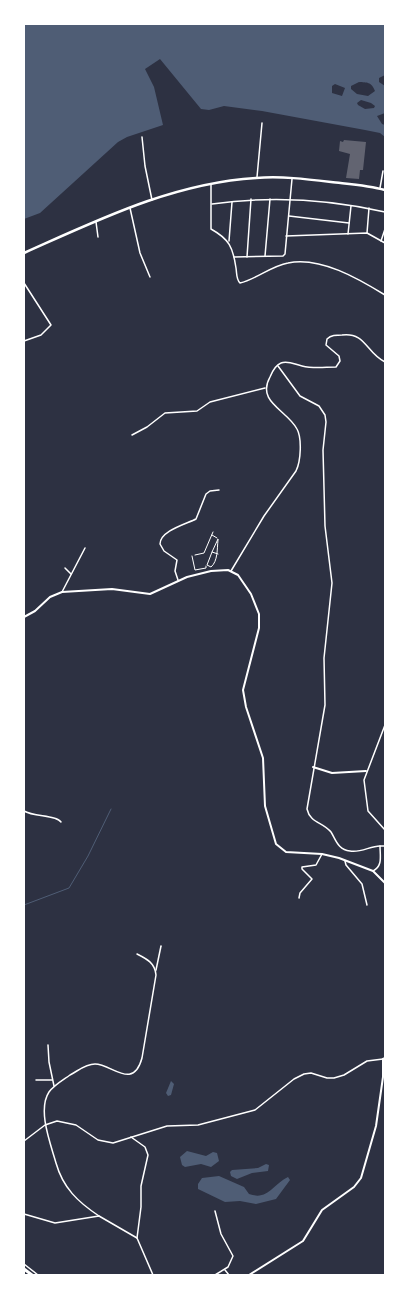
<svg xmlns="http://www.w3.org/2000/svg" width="409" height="1299" viewBox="0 0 409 1299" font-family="Manrope,sans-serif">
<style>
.water{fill:#4f5d75;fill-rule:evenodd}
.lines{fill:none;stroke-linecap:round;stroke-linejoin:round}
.stream{stroke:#4f5d75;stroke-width:1}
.building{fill:#626471}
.pedestrian{stroke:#fff;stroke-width:1}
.minor{stroke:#fff;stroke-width:1.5}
.tertiary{stroke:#fff;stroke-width:2}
.secondary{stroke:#fff;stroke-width:2}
.trunk{stroke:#fff;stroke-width:2.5}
.motorway{stroke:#fff;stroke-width:3}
</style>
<rect width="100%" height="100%" fill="#2d3142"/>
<g class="water">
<path d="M 24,24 L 385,24 L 385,75 L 379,78 L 379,82 L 385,86 L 385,113 L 377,116 L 382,124 L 385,125 L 385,137 L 380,133 L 365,130 L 262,111 L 224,106 L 209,110 L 201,109 L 160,59 L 145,69 L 154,87 L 163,125 L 127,137 L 118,142 L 40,213 L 24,219 ZM 359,82 C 367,83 371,81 375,91 L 368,96 L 357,94 L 351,89 L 351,86 ZM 335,84 L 345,88 L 342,96 L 332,93 L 332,86 ZM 361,100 L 371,103 L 375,106 L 374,108 L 365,109 L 358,105 L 357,103 Z"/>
<polygon points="171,1081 174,1084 171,1095 168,1096 166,1093"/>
<polygon points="187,1151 206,1156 213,1152 217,1153 219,1161 211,1167 201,1164 185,1167 182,1165 180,1157"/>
<polygon points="266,1164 269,1165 268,1171 252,1173 237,1179 231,1176 230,1172 232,1170 258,1168"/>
<path d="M 219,1176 L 244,1187 L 249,1194 C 268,1201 273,1184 288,1177 L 290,1180 L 276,1199 L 256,1204 L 240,1201 L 225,1202 L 198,1189 L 198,1184 L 202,1178 Z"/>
</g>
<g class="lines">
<polyline class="stream" points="24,905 69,888 88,856 111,809"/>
</g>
<polygon class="building" points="344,140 366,142 363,170 360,170 359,179 346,178 350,154 339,151 340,141 343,142"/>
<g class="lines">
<g class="pedestrian">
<polyline points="212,535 217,538"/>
<path d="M 212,552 L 207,565 L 211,567 C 218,561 217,549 218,540 L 218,539 L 212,552 L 218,554"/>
<polyline points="195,555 204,553 213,532"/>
<polyline points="192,556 195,570 206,568 206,566"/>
</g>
<g class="minor">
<polyline points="142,137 145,166 152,200"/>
<polyline points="257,177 262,123"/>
<path d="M 211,184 L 211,229 C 229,239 233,247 236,268 C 237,274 236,279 240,283 C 257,279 271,266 288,263 C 320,256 359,279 385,295"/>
<polyline points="380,188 383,171"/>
<path d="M 212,204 C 269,196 328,199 385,212"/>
<polyline points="130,208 140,253 150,277"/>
<polyline points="289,216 349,223"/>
<polyline points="96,222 98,237"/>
<polyline points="367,233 369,208"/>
<polyline points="348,234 351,206"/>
<polyline points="286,236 367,233 385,243"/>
<polyline points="229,241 232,202"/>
<polyline points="381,241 385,229"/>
<polyline points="265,256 270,199"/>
<polyline points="234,257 283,256 285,254 292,179"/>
<polyline points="247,257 251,199"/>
<polyline points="24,283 51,325 41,335 24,341"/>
<path d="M 278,366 L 300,396 L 319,406 L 325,415 L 326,422 L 323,450 L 325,526 L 332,583 L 324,658 L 325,705 L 307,809 C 310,823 323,822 331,832 C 336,840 338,850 350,851 C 361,853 370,846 380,846"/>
<polyline points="132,435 147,427 165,413 197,411 210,402 265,388"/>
<polyline points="65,568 71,574"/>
<path d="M 231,571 L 264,516 L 296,471 C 301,461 302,438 297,429 C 287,410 256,402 270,377 C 272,372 276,365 281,363 C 288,360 296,365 302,366 C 314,369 325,367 336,367 L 340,361 L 339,356 L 326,345 L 327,339 C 331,335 336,335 342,335 C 366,332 366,353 385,362"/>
<path d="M 178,580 L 175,571 L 177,560 L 164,551 L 160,544 C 160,531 186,524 196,519 L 206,494 L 210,491 L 219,490"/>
<polyline points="62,592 85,548"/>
<polyline points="385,725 364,780 368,811 385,830"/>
<path d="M 24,811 C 34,817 56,815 61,822"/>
<polyline points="345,861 346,865 362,884 367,905"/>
<path d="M 373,871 C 383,866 380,856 380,846 L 385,846"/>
<polyline points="299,898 300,893 312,879 302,869 302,867 316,865 322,854"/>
<polyline points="156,970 161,946"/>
<polyline points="48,1045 49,1062 54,1086"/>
<polyline points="36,1080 52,1080"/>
<polyline points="131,1137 145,1147 148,1155 141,1186 141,1207 137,1238"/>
<polyline points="24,1141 45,1125 57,1121 76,1125 98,1140 113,1143 167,1126 198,1125 255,1110 294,1079 304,1074 311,1073 327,1078 334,1078 344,1075 367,1061 383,1059"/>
<polyline points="24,1214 55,1223 99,1216 137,1238 153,1275"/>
<path d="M 99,1216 C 78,1202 63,1188 56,1163 C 51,1145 37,1110 49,1092 C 54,1085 63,1080 70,1075 C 78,1071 85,1064 95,1064 C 112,1064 133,1091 142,1058 L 156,975 C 155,963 147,959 137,954"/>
<polyline points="24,1264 38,1275"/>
<polyline points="225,1270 229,1275"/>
<polyline points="215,1275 228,1267 233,1256 221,1234 215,1211"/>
</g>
<g class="tertiary">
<polyline points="313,767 332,773 366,771"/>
<polyline points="249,1275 303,1241 322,1210 354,1187 361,1178 376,1126 383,1077 383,1059 385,1058"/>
</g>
<polyline class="secondary" points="24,617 35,611 50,597 62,592 112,589 150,594 187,577 211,571 228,570 238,575 251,594 259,614 259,628 243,690 246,707 263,758 265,806 276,844 286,852 322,854 339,858 373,871 385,883"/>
<path class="trunk" d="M 24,253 C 98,220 173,183 256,178 C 281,176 306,179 331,182 C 349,184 368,185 385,190"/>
<polyline class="motorway" points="24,1269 32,1275"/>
</g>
<rect width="409" height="1299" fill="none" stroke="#ffffff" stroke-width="50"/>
</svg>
